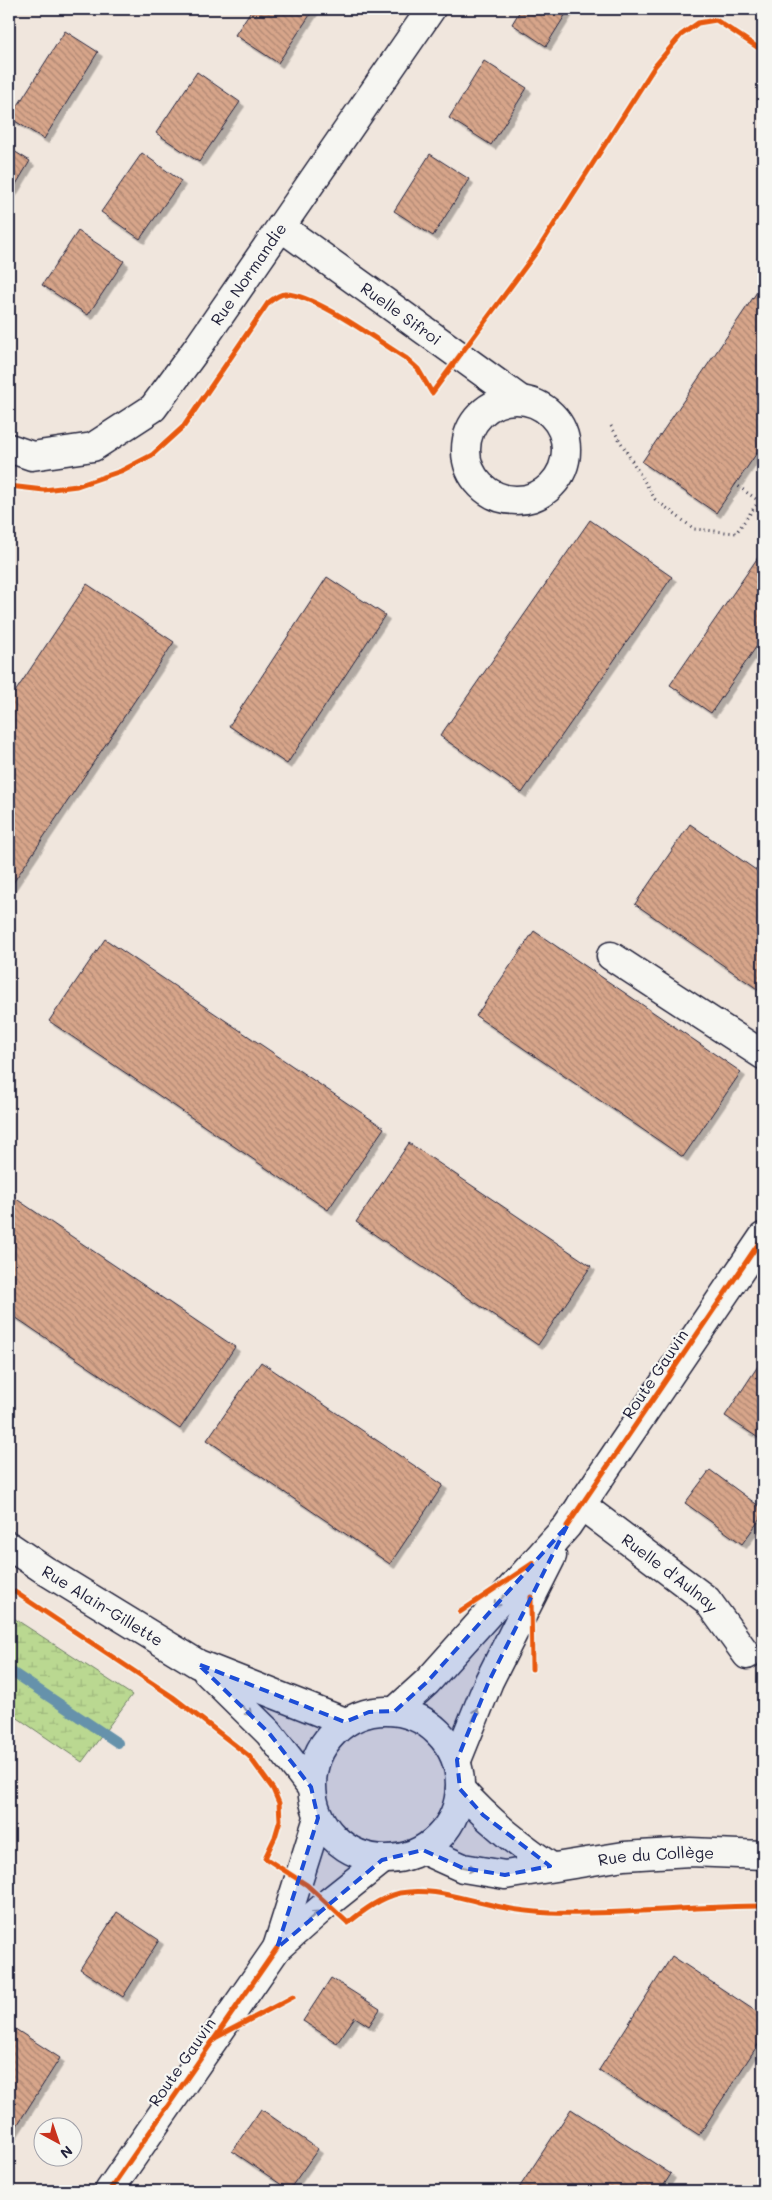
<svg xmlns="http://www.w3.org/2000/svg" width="772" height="2200" viewBox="0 0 772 2200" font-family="Mali,sans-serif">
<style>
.wetland{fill:url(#wetland-marsh);stroke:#6e7d66}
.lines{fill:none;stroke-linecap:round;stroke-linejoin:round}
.stream{stroke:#6692ab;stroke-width:10}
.building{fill:url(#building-back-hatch);stroke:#22223b;filter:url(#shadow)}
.minor-casing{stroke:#22223b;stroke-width:31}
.path{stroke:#22223b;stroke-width:3;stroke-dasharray:1 4;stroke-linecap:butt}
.minor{stroke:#f6f6f2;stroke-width:28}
.cycleway-casing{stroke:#f6f6f2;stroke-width:8}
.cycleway{stroke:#e8590c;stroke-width:5}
.oneway{stroke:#9797a0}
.marked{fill:#1d4ed8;fill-opacity:0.2;stroke:#1d4ed8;stroke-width:4;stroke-dasharray:10 6;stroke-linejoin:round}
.labels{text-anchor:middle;stroke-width:4.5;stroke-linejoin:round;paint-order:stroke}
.street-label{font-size:16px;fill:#22223b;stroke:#f6f6f2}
</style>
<defs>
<pattern id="wetland-marsh" width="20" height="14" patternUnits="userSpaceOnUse" patternTransform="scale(1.25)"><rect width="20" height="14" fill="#bad891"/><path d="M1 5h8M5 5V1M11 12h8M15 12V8" fill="none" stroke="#a0b97e"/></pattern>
<pattern id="building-back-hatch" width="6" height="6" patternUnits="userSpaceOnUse" patternTransform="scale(1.25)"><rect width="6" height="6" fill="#d7a58a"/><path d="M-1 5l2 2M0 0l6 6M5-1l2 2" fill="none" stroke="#ae8672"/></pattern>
<filter id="shadow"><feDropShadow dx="4.5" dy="4.5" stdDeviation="0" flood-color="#0004"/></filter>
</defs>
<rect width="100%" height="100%" fill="#f0e6dd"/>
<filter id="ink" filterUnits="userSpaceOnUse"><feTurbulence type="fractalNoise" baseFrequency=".02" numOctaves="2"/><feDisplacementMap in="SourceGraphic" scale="10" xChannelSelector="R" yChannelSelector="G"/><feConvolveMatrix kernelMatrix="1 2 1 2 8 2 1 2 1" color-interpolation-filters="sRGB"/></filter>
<g filter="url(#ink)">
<polygon class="wetland" points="9,1615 132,1695 82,1762 9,1712"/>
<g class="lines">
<polyline class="stream" points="9,1670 118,1743"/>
</g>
<g class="building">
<polygon points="252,9 314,9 278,63 235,35"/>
<polygon points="521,9 569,9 546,46 512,24"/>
<polygon points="65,31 98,52 44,139 10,118"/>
<polygon points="484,61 527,88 491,145 449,118"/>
<polygon points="197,72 240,102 199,162 156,133"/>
<polygon points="9,148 30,161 9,196"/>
<polygon points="142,153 181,181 140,239 101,212"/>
<polygon points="430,154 469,179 433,236 394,211"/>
<polygon points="78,231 124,261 88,315 42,285"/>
<polygon points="763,283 763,444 716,513 642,462"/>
<polygon points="590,520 672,577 522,793 440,736"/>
<polygon points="763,550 763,637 711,713 670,685"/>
<polygon points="327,577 385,615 287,764 229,726"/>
<polygon points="87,584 174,642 9,889 9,701"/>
<polygon points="690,824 763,875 763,993 635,904"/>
<polygon points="534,931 741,1072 683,1157 476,1016"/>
<polygon points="105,939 384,1128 328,1210 49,1021"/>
<polygon points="409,1143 591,1266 538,1345 356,1222"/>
<polygon points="9,1194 235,1347 180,1429 9,1313"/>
<polygon points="261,1362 443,1485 390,1564 207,1440"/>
<polygon points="758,1366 763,1369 763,1441 725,1416"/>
<polygon points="710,1470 763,1509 763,1515 742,1544 685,1503"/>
<polygon points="117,1912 159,1940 123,1997 80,1969"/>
<polygon points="672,1956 763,2016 763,2037 699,2135 599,2070"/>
<polygon points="331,1978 380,2009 369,2026 355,2017 337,2043 303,2021"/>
<polygon points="9,2025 60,2058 9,2138"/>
<polygon points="261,2109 318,2149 289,2190 232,2151"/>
<polygon points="571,2109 671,2174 660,2191 517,2191"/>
<polygon points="760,2178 763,2179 763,2191 752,2191"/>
</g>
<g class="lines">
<defs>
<g id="minor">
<path id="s1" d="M 281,227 L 521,400"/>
<circle cx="516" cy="450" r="50"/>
<path id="s2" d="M 9,448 L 32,456 L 93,447 L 153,408 L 198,347 L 431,9"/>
<polyline points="611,956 763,1055"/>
<path id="s3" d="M 581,1505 L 707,1600 L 747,1655"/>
<path id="s4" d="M 9,1546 L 46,1571 L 198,1664 L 345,1722"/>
<polyline points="207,1672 269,1733 311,1787"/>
<circle cx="386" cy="1785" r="74"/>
<polyline points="395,1711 427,1682 567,1526 763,1237"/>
<polyline points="457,1760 489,1681 552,1556"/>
<path d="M 460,1789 C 487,1820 516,1843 550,1866"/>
<path id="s5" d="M 423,1850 L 463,1868 L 505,1875 L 624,1856 L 690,1852 L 763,1855"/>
<polyline points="277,1948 318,1818"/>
<polyline points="109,2191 277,1948 328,1903 382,1860"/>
</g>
</defs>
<use href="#minor" class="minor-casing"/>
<polyline class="path" points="611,426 655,499 694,529 736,533 759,501 735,484"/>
<use href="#minor" class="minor"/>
<defs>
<g id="cycleway">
<path d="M 9,486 L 44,490 L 77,486 L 121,471 L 152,455 L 184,426 L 268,303 C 273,299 279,294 285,294 C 313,293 381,343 407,359 L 418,369 L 432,393 L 537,251 L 655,66 L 681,35 L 698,23 L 716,20 L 763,51"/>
<polyline points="567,1526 763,1237"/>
<path d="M 9,1588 L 173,1697 L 249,1756 L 273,1789 L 279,1803 L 280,1820 L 275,1837 L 265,1858 L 307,1885 L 348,1923 C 364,1910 380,1898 400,1893 C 428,1888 453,1896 479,1902 C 502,1908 526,1912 550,1913 C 621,1915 692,1906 763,1906"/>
<polyline points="531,1597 532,1669"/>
<polyline points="460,1612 533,1563"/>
<polyline points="215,2038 293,1997"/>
<polyline points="109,2191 277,1948"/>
</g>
</defs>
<use href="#cycleway" class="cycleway-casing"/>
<use href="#cycleway" class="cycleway"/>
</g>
<defs><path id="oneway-shaft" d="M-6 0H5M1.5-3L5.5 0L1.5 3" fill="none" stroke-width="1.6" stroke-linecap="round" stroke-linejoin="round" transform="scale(1.25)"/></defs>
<g class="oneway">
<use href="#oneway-shaft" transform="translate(499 1601) rotate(132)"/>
<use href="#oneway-shaft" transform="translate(246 1710) rotate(44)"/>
<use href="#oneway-shaft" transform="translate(475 1715) rotate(-68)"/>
<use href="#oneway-shaft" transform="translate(468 1868) rotate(12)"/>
<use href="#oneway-shaft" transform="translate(313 1916) rotate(-41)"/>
</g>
</g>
<path class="marked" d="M 567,1526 L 489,1681 L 457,1760 L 460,1789 L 483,1815 L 550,1866 L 505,1875 L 463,1868 L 423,1850 L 382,1860 L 277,1948 L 318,1818 L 311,1787 L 269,1733 L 198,1664 L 345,1722 L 369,1712 L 395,1711 L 427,1682 Z"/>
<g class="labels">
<g class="street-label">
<text dy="6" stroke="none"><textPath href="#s2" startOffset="322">Rue Normandie</textPath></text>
<text dy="6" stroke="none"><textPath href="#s1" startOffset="148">Ruelle Sifroi</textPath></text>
<text transform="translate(655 1374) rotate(-56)" y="6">Route Gauvin</text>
<text dy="6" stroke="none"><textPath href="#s3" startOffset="112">Ruelle d'Aulnay</textPath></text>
<text dy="6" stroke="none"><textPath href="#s4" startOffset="111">Rue Alain-Gillette</textPath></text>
<text dy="6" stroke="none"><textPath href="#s5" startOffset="239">Rue du Collège</textPath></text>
<text transform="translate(182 2062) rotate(-55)" y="6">Route Gauvin</text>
</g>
</g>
<rect width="772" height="2200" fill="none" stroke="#f6f6f2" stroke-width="30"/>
<rect x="15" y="15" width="742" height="2170" fill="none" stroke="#22223b" stroke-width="2" filter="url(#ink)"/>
<g transform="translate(58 2142) rotate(140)"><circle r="24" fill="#f6f6f2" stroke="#a1a1a9"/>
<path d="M0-4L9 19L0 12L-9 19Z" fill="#c8321e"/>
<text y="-8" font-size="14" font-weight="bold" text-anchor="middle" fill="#22223b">N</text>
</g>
</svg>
